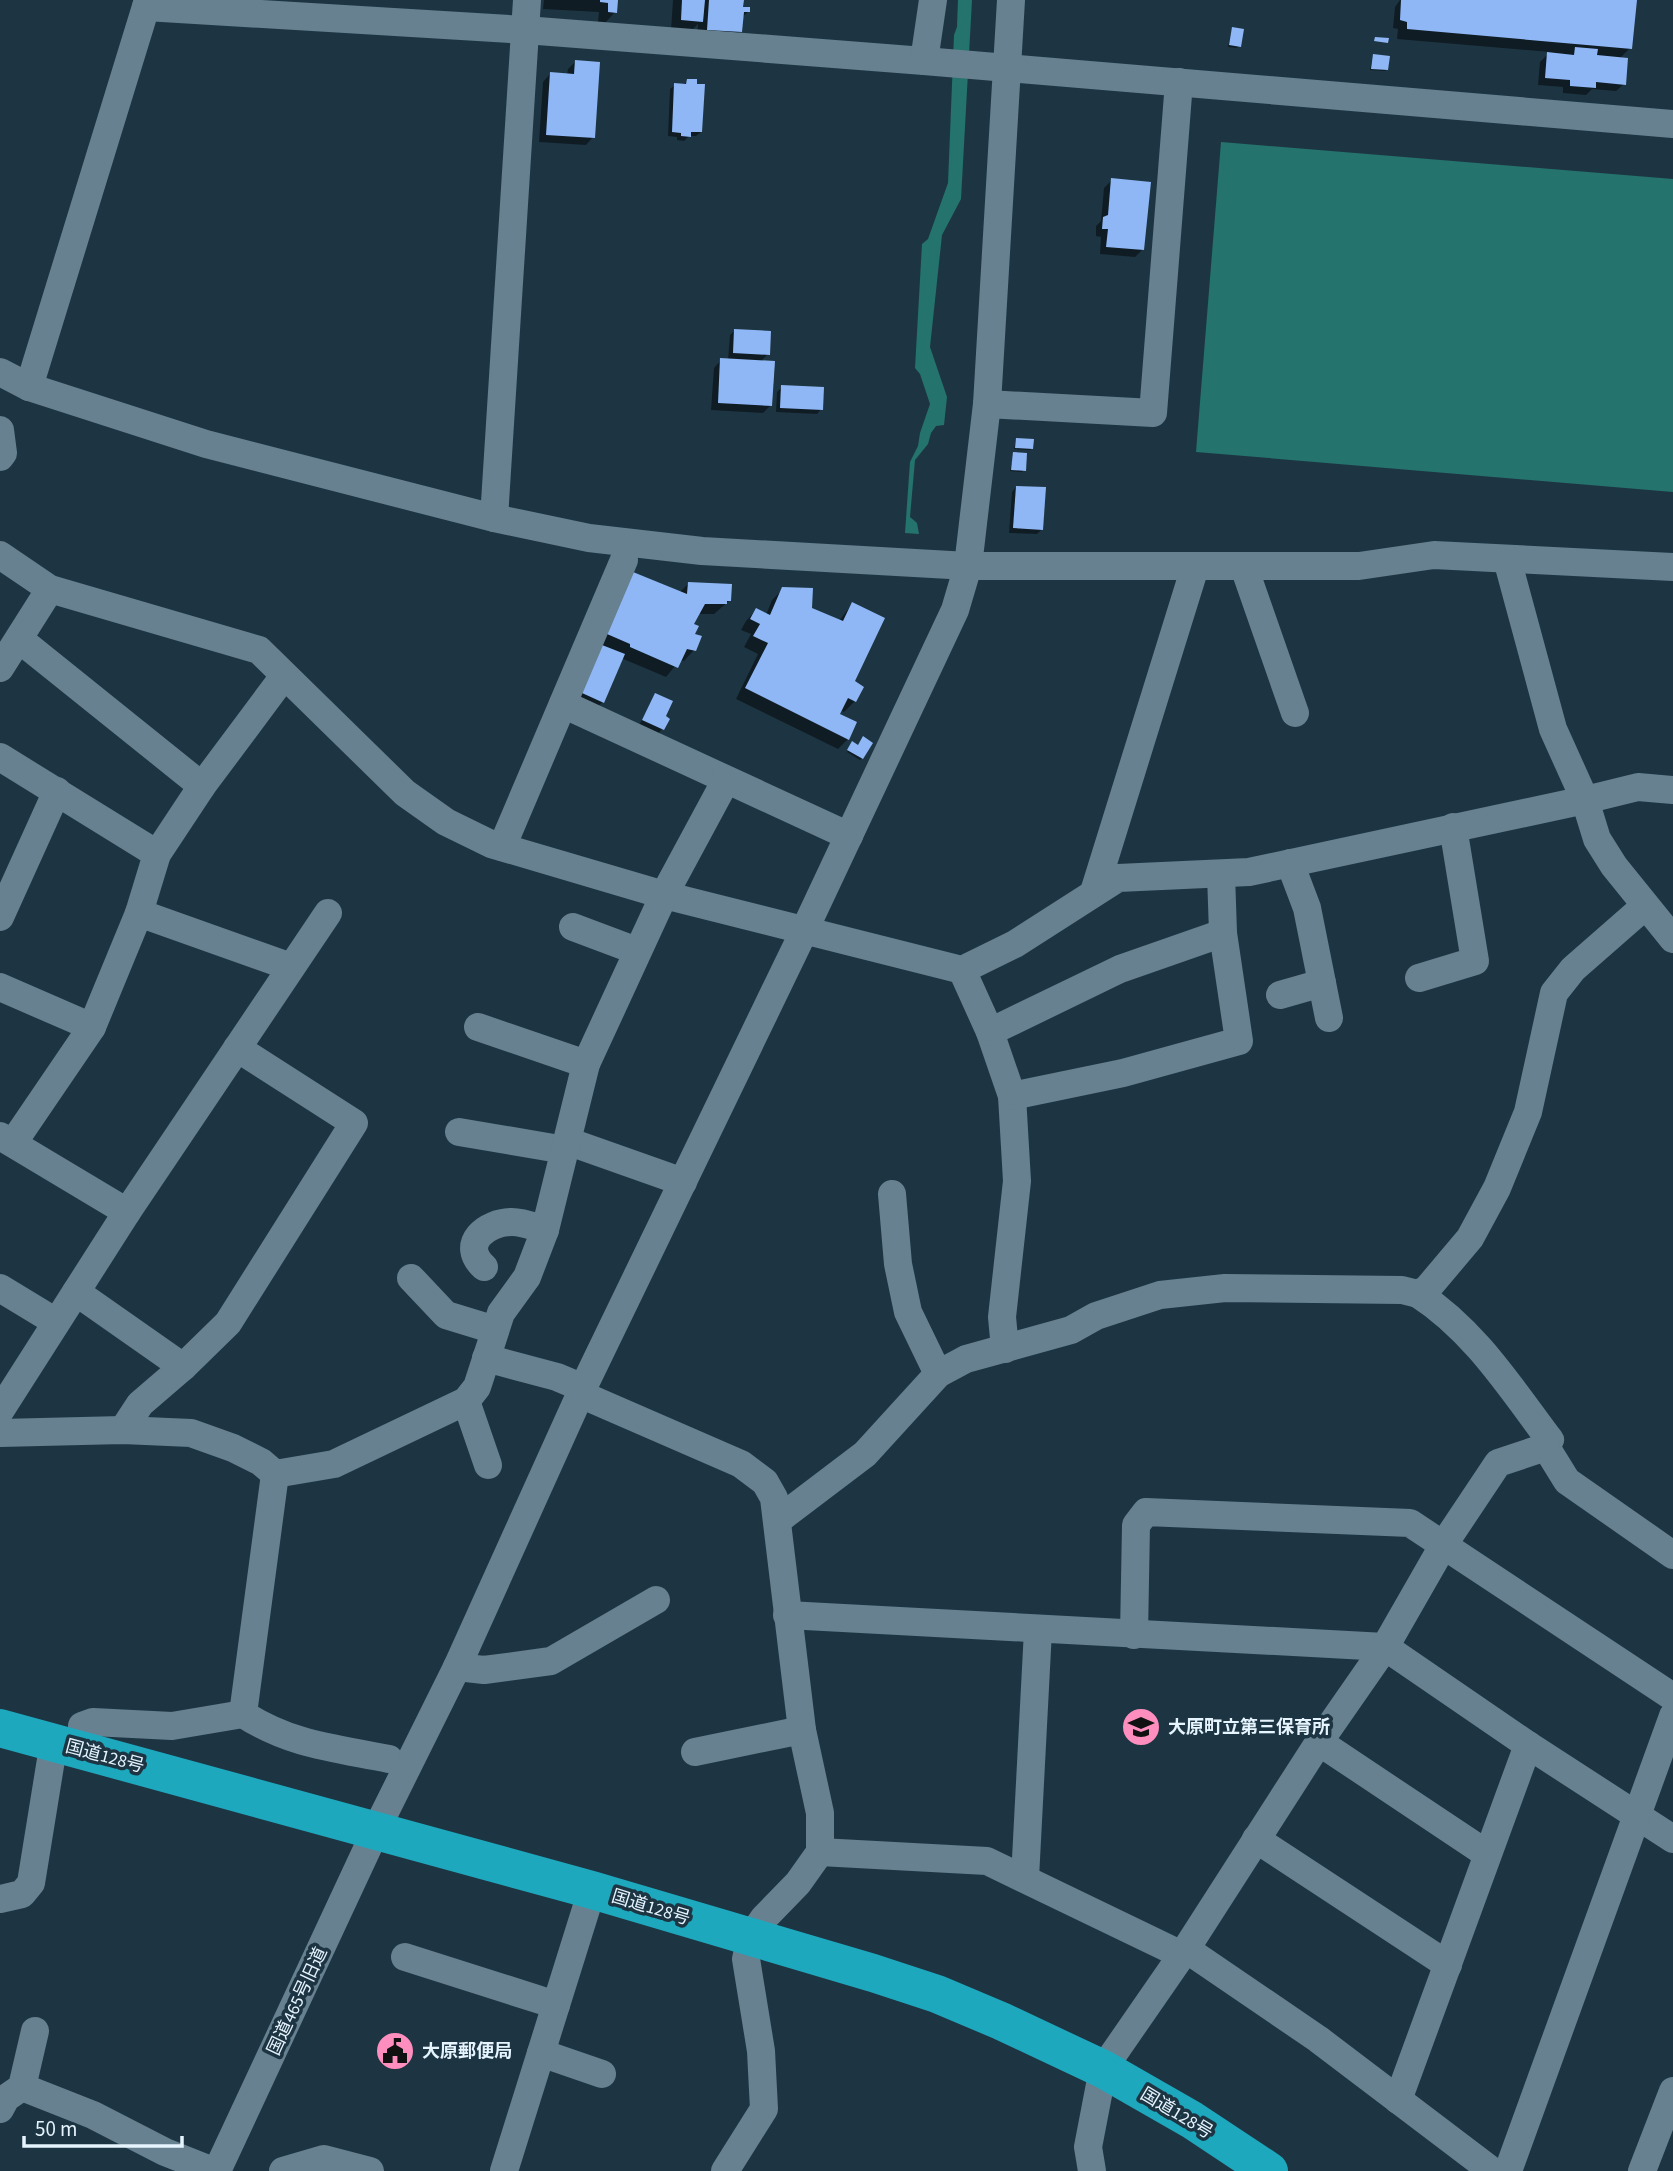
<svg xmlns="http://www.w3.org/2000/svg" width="1673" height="2171" viewBox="0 0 1673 2171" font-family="'Source Sans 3','Noto Sans JP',sans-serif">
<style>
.water{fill:#25736d}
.shadow{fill:#0007}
.building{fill:#8fb7f6}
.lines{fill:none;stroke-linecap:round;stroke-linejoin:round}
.minor{stroke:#678191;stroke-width:28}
.highway{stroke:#1ea8be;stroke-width:38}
.labels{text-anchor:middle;stroke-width:7;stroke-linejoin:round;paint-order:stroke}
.poi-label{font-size:18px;font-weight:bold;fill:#e6f4fe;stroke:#1d3543;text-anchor:start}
.street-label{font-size:18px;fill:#e6f4fe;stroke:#1d3543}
</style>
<rect width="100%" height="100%" fill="#1d3543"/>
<g class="water">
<polygon points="958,0 972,0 961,199 942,235 930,347 947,397 944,425 936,426 931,433 928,444 915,460 910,517 917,523 919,534 905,533 910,462 918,446 920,433 930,404 920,374 915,368 922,244 928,239 948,183 954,35 957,27"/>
<polygon points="1221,142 1673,179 1673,492 1196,452"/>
</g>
<g class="shadow">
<polygon points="544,0 616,0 615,12 605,23 598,22 599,12 543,9"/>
<polygon points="673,0 742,0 742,9 748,12 741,18 740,31 730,42 697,40 698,24 691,31 671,30"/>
<polygon points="1400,0 1635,0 1630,48 1619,59 1624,84 1616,91 1592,89 1586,95 1563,93 1563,87 1538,85 1540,62 1550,52 1397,39 1398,29 1393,28 1395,7"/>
<polygon points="1232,29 1239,46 1237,48 1228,47"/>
<polygon points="1373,56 1387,69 1385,71 1370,70"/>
<polygon points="575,62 593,137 586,145 539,142 543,82 550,74 567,75 568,69"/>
<polygon points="688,81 701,132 696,136 689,136 684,141 677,140 677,137 668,136 670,89 675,85 683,85"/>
<polygon points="1112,180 1143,249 1135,257 1100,254 1101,237 1096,236 1096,226 1101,221 1104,188"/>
<polygon points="735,330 768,354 760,362 771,405 763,413 711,410 714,368 721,360 728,360 730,335"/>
<polygon points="782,387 821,409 817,414 776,412 777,392"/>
<polygon points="1016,440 1032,448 1030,450 1014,449"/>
<polygon points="1014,454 1024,470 1022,472 1010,471"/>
<polygon points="1016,487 1041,530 1037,534 1009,533 1012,492"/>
<polygon points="689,583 729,601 714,614 698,614 692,624 694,650 684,661 680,660 666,677 621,658 603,702 598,706 578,698 623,584 679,593"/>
<polygon points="783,589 810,609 839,621 852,604 855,701 844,712 840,710 838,715 848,739 838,749 736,699 758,654 744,647 751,634 741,630 746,621 756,610 766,615 772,600"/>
<polygon points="656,695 662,729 658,734 639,725"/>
<polygon points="851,745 862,758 860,760 847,752"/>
</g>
<g class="building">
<polygon points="600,0 618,0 617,13 608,12 608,3 600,2"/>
<polygon points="682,0 705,0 703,22 681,20"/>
<polygon points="709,0 744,0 743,7 750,7 750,12 744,12 742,32 707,30"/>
<polygon points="1401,0 1637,0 1632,49 1407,29 1407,22 1400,20"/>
<polygon points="1232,27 1244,29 1241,47 1229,45"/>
<polygon points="1375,37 1389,38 1388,43 1374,41"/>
<polygon points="1575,47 1598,49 1597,55 1628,58 1626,85 1596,82 1596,88 1570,86 1570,80 1545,78 1547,52 1574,55"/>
<polygon points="1373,54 1390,56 1388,70 1371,69"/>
<polygon points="575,60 600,62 595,138 546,135 550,72 574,74"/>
<polygon points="687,79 697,79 697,84 705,84 702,132 691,132 691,137 681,136 681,133 672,132 674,83 686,84"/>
<polygon points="1111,178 1151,182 1144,250 1106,247 1108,229 1102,229 1103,217 1108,215"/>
<polygon points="734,329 771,331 770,355 733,353"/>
<polygon points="720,358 775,361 772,406 718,403"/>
<polygon points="781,385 824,387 823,410 780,408"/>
<polygon points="1016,438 1034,439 1033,449 1015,448"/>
<polygon points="1013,452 1027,453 1026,471 1011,470"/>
<polygon points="1016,486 1046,487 1043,530 1013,528"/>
<polygon points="633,572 687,594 688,582 732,584 731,601 727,601 727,604 705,604 694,624 699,626 695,634 702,636 696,651 687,649 678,668 630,647 630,644 607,634"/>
<polygon points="782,587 813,588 812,608 843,621 852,602 885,618 855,681 864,687 856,702 848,698 840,714 857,722 849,740 745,688 768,643 753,636 760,624 750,619 756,608 770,615"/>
<polygon points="602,645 625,654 604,703 582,693"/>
<polygon points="655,693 673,701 666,716 670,719 664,730 642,720"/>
<polygon points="863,736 873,743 863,759 847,750 852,741 858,745"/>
</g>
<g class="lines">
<g class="minor">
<polyline points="146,7 525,30 924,61 1673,124"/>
<polyline points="924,61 933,0"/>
<polyline points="0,372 29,387 206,444 494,518 589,538 702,551 968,566 1359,566 1434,555 1673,567"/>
<polyline points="29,387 148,0"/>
<polyline points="987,404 1153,413 1179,82"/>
<polyline points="0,430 3,453 0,457"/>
<polyline points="494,518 527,0"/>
<polyline points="0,555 50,589 259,650 405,793 446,822 491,844 664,895 962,970 1015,944 1118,878 1249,872 1585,800 1638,787 1673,790"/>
<polyline points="1507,559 1553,729 1585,800 1597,839 1614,866 1673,939"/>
<polyline points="1244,567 1295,713"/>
<polyline points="19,639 202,786"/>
<polyline points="0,668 50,589"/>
<polyline points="563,704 849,836"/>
<polyline points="0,757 157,854 139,913 92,1027 13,1143"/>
<polyline points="502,847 624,560"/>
<polyline points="157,854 202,786 284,676"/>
<polyline points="1290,863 1307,908 1329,1018"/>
<polyline points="1094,892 1195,567"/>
<polyline points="139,913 291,967"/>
<polyline points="0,917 57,791"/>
<polyline points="573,927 637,951"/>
<polyline points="962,970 990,1032 1012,1096 1017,1181 1002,1317 1005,1349"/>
<polyline points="1419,978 1475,961 1453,827"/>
<polyline points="0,987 92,1027"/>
<polyline points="1280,995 1322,983"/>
<polyline points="478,1027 586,1064"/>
<polyline points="990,1032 1120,969 1223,933"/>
<polyline points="1012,1096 1123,1073 1239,1041 1223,933 1221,874"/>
<polyline points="459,1132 565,1150"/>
<polyline points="0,1136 127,1212"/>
<polyline points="567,1141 683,1182"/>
<polyline points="892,1194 898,1264 908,1312 938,1374"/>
<path d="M 484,1267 C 459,1244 486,1222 512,1222 C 523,1222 535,1227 545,1230"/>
<polyline points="411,1278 446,1315 495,1330"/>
<polyline points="0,1288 56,1322"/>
<polyline points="76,1292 183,1367"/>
<path d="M 1418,1294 C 1474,1330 1510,1387 1550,1440 L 1546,1447 L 1567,1481 L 1673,1555"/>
<polyline points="486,1358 557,1377 583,1388"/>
<polyline points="580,1394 741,1464 765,1482 774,1498 802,1730 820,1813 820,1852 798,1883 764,1918 751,1937 746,1959 761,2051 764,2109 725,2171"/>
<polyline points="466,1401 488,1465"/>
<polyline points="0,1411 127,1212 328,913"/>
<polyline points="123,1430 140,1404 183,1367 228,1323 354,1123 237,1048"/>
<polyline points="0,1433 123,1430 191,1433 233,1448 261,1462 275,1474 334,1464 466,1401 477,1387 501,1313 527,1277 545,1230 586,1064 664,895 726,780"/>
<polyline points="778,1520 865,1454 938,1374 966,1359 1071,1330 1096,1316 1160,1295 1225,1288 1402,1290 1418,1294 1427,1289 1470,1238 1497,1188 1528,1112 1554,993 1573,969 1645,906"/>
<polyline points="787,1615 1385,1647 1528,1745 1673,1839"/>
<polyline points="1134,1635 1136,1525 1146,1512 1410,1523 1673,1697"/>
<polyline points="457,1667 484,1670 551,1661 656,1600"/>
<polyline points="243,1714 275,1474"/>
<path d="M 82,1726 L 93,1722 L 172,1726 L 243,1714 C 291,1745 335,1748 389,1759"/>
<polyline points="1319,1742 1487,1854"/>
<polyline points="695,1752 802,1730"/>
<polyline points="1256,1839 1448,1965"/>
<polyline points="820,1852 987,1861 1182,1955"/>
<polyline points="1025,1878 1038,1630"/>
<polyline points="0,1899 22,1894 31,1883 54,1741"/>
<polyline points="1186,1949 1318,2039 1492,2171"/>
<polyline points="405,1957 556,2005"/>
<polyline points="541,2053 602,2074"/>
<polyline points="22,2087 93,2115 165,2152 213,2171"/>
<polyline points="1398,2100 1528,1745"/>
<polyline points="0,2109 6,2098 22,2087 35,2031"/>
<polyline points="217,2171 376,1830 457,1667 583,1388 805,929 955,610 968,566 987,404 1011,0"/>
<polyline points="283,2171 324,2159 370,2171"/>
<polyline points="504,2171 592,1890"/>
<polyline points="1092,2171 1088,2147 1103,2069 1186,1949 1319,1742 1385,1647 1444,1544 1498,1463 1546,1447"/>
<polyline points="1508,2171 1673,1716"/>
<polyline points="1642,2171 1673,2091"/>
</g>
<polyline class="highway" points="0,1728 592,1890 873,1973 937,1994 1001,2021 1103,2069 1192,2120 1269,2171"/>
</g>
<defs>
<symbol id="school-disc" viewBox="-11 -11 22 22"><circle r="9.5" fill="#fe8ebd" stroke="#1d3543"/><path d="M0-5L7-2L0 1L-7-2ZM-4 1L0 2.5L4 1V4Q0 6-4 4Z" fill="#111"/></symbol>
<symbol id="civic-disc" viewBox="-11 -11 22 22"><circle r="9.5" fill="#fe8ebd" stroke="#1d3543"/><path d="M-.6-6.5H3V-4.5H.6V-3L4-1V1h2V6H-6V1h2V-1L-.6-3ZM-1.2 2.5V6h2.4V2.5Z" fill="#111"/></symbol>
</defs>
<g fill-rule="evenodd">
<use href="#school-disc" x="1119" y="1705" width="44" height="44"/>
<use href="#civic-disc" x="373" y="2029" width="44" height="44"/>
</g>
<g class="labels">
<g class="poi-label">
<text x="1168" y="1733">大原町立第三保育所</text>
<text x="422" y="2057">大原郵便局</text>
</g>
<g class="street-label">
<text transform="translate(105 1756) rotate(15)" y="6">国道128号</text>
<text transform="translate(651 1907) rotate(17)" y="6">国道128号</text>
<text transform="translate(297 2001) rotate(-65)" y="6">国道465号旧道</text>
<text transform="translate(1177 2113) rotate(31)" y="6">国道128号</text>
</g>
</g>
<path d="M24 2136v10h158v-10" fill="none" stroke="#e6f4fe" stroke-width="3.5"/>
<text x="35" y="2136" font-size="21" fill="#e6f4fe" stroke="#1d3543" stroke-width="5" paint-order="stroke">50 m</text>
</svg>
